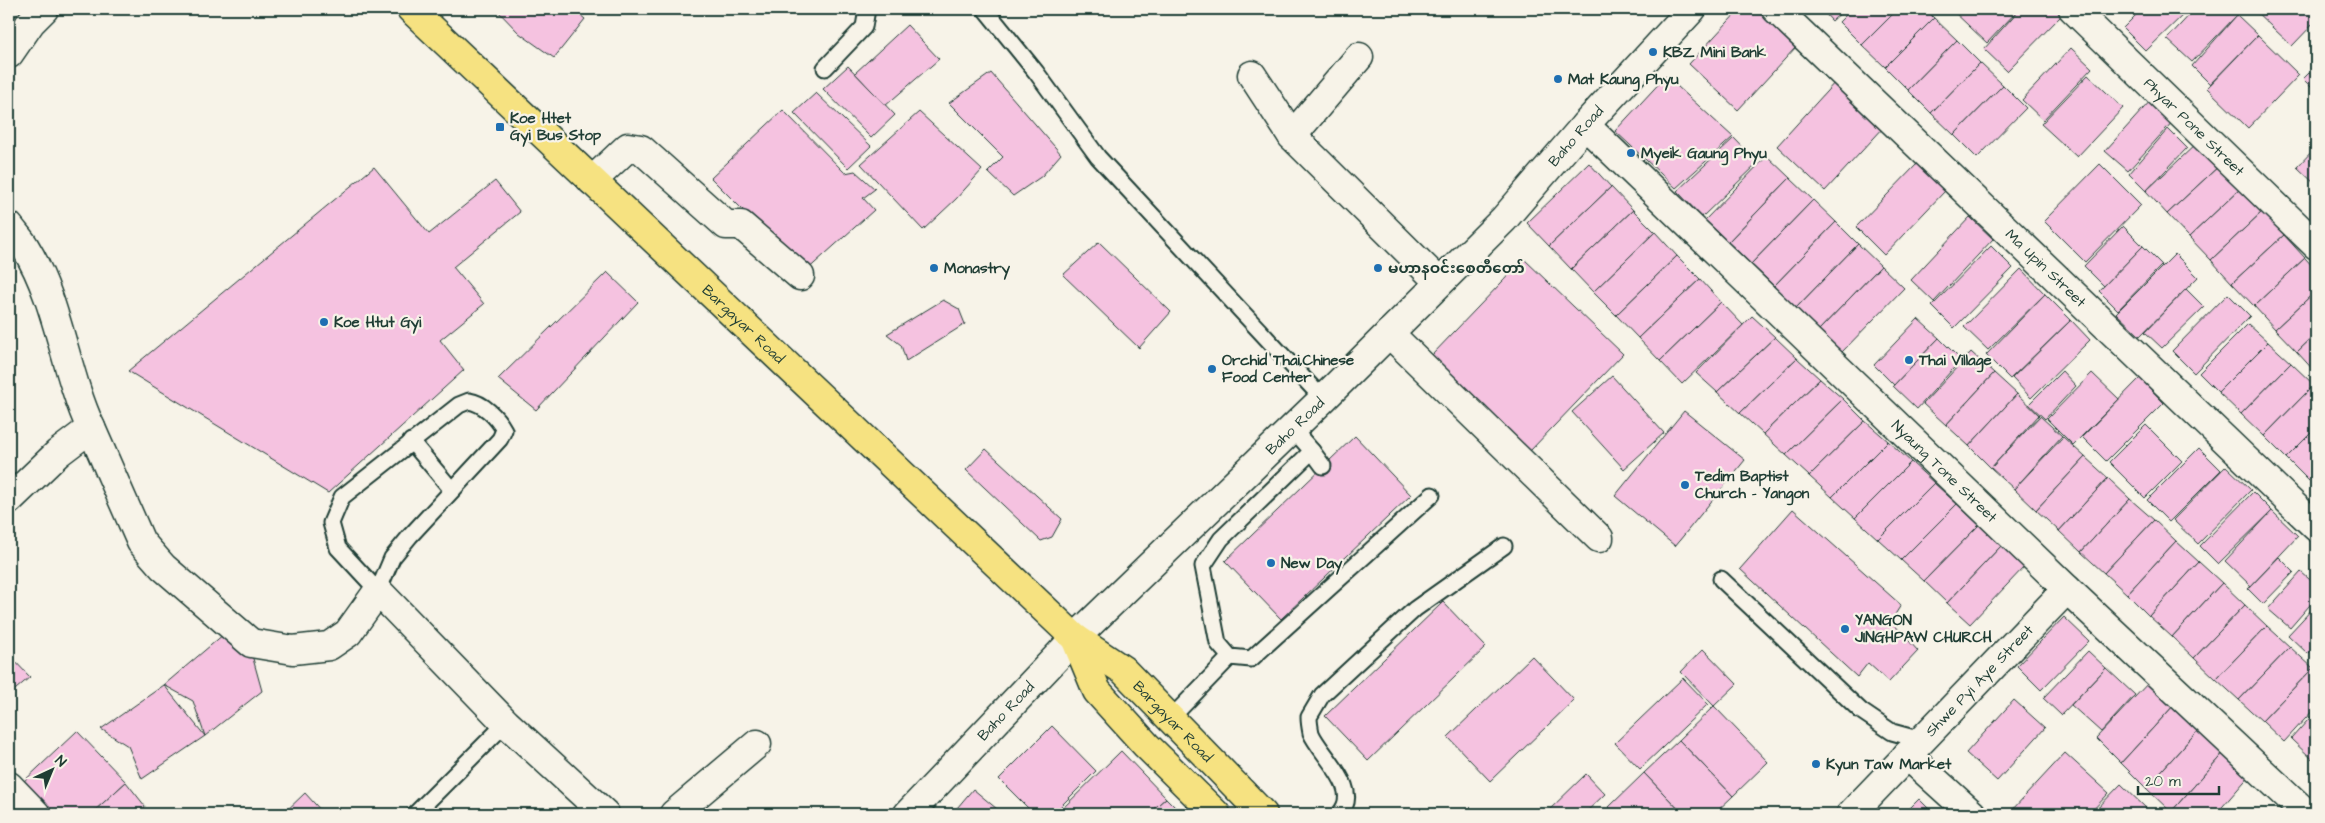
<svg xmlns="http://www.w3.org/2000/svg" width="2325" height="823" viewBox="0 0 2325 823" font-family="'Architects Daughter','Noto Sans Myanmar',sans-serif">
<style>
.building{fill:#f5c2e0;stroke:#1f3d34}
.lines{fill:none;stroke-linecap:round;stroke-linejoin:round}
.lane-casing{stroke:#1f3d34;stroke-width:19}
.street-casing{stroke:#1f3d34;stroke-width:31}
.secondary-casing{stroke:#1f3d34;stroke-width:31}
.primary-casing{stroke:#1f3d34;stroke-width:31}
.lane{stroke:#f7f3e8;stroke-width:15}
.street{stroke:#f7f3e8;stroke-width:28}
.secondary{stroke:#f7f3e8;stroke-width:28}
.primary{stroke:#f6e281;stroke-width:28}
.poi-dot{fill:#1f6fb2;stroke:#f7f3e8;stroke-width:2}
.labels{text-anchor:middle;stroke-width:4.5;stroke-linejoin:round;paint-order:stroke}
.poi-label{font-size:15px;font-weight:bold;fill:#1f3d34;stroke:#f7f3e8;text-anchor:start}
.street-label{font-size:15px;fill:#1f3d34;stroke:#f7f3e8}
</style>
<rect width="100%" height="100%" fill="#f7f3e8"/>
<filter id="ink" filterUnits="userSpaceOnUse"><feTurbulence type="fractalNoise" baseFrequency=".02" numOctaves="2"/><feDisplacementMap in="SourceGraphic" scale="10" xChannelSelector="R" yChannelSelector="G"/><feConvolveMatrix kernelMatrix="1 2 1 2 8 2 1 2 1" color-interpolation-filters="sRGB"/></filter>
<g filter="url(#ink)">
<g class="building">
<polygon points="496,9 573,9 585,19 554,58 519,33"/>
<polygon points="1740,9 1755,9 1796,47 1738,110 1689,64"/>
<polygon points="1821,9 1845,9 1832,21"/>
<polygon points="1852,9 1898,9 1862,45 1839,22"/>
<polygon points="1898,9 1925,9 1934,18 1885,67 1862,45"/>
<polygon points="1951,9 2019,9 1987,43"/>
<polygon points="2020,9 2055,9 2062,15 2007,71 1984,49"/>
<polygon points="2142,9 2189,9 2146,51 2123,28"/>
<polygon points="2195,9 2230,9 2237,15 2192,62 2167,39"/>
<polygon points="2253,9 2316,9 2316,21 2292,46"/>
<polygon points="2237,15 2258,35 2210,84 2192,66"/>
<polygon points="1934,18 1957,40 1908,90 1885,67"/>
<polygon points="907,25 939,59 885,106 855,73"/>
<polygon points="2258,35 2299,75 2248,128 2207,88"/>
<polygon points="1957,40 1980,63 1931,113 1908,90"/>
<polygon points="2071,48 2092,68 2043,120 2022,100"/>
<polygon points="1980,63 2003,85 1954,135 1931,113"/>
<polygon points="848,66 895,115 871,138 823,89"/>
<polygon points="2316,66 2316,92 2303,79"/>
<polygon points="991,73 1061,154 1042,176 1013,196 988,172 1003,157 949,103"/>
<polygon points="2088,75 2123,108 2077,157 2041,124"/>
<polygon points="1666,76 1733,137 1676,188 1615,131"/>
<polygon points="1836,81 1885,126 1825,191 1777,146"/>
<polygon points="2003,85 2026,108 1977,158 1954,135"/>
<polygon points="816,93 871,146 848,168 794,113"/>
<polygon points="2152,99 2175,119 2128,171 2105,151"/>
<polygon points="783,110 845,173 855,171 875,189 863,198 874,210 805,272 711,178"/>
<polygon points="919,112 982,170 956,199 923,230 861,164"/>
<polygon points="2168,129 2187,148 2146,191 2129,174"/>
<polygon points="1734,138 1758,163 1702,217 1677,191"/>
<polygon points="2197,143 2219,166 2167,214 2146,191"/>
<polygon points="2316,147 2316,185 2297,167"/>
<polygon points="1767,156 1790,178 1728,242 1705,220"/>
<polygon points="1589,163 1611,187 1549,246 1527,223"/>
<polygon points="1917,164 1945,191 1884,255 1856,227"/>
<polygon points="2100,164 2141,205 2085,262 2044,221"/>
<polygon points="2219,166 2240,189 2189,237 2167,214"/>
<polygon points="374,167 429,234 495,181 520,212 453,267 484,304 440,340 464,370 328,493 128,371"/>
<polygon points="1790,178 1813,200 1751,264 1728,242"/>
<polygon points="1611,187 1633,210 1571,269 1549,246"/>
<polygon points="2240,189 2262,212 2211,260 2189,237"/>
<polygon points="1813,200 1836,222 1774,286 1751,264"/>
<polygon points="1633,210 1655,232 1593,292 1571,269"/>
<polygon points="2262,212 2284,235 2232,283 2211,260"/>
<polygon points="1970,217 1993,239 1934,302 1911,280"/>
<polygon points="1836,222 1858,244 1796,308 1774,286"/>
<polygon points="2123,226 2143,246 2104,286 2084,266"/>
<polygon points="1655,232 1677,256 1616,315 1593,292"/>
<polygon points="2284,235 2305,258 2254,306 2232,283"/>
<polygon points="1099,242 1171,312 1139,348 1063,275"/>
<polygon points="1858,244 1881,266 1819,330 1796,308"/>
<polygon points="1991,246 2013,268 1954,328 1932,306"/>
<polygon points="2143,246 2162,265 2118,310 2099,291"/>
<polygon points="2175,254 2198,277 2140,336 2116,313"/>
<polygon points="1677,256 1700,279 1638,338 1616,315"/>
<polygon points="2305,258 2316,270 2316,291 2275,329 2254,306"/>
<polygon points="1524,259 1623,354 1530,451 1431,356"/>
<polygon points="1881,266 1904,288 1842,352 1819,330"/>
<polygon points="2021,269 2045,294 1988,350 1964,327"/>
<polygon points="607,272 638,302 536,410 498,379"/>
<polygon points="1700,279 1721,302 1660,361 1638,338"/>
<polygon points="2186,289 2204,307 2162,348 2145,332"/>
<polygon points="2316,291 2316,334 2297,352 2275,329"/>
<polygon points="2045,294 2071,320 2010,379 1986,355"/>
<polygon points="2228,294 2250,316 2194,373 2172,351"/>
<polygon points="943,300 959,309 965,324 906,361 901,345 887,334"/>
<polygon points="1721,302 1743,325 1682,384 1660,361"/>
<polygon points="1752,316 1775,337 1717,392 1696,373"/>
<polygon points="1918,319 1939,338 1894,385 1874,365"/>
<polygon points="2071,320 2090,340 2031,398 2012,378"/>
<polygon points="2248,324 2268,342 2218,392 2199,373"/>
<polygon points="2316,334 2316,373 2297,352"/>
<polygon points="1775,337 1797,358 1740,413 1717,392"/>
<polygon points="1939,338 1961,360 1917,409 1893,386"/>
<polygon points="2268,342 2291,363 2241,414 2218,392"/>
<polygon points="1971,352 1994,373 1946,425 1923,404"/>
<polygon points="1797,358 1820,379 1763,434 1740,413"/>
<polygon points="2291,363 2314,385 2264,436 2241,414"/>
<polygon points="2062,371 2076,386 2045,419 2029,404"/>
<polygon points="1994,373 2017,394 1969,446 1946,425"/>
<polygon points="2092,373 2119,399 2073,445 2047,419"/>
<polygon points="1612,376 1664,433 1624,469 1572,412"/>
<polygon points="2140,378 2164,403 2106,461 2082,437"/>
<polygon points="1820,379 1843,399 1786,455 1763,434"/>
<polygon points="2314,385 2316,387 2316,428 2286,458 2264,436"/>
<polygon points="2017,394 2039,415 1991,468 1969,446"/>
<polygon points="1843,399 1865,421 1809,476 1786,455"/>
<polygon points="1684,411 1745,460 1675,546 1615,496"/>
<polygon points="2040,416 2062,436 2014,489 1991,468"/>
<polygon points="1865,421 1888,441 1832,497 1809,476"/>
<polygon points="2146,425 2182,461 2145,498 2109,462"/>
<polygon points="2316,428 2316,474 2309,481 2286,458"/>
<polygon points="1355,436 1411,495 1281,619 1225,561"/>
<polygon points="2063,437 2085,457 2036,510 2014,489"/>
<polygon points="1888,441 1911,462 1855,518 1832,497"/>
<polygon points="2199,448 2221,470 2169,522 2147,500"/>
<polygon points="986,449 1062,519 1052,537 1041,541 966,470"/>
<polygon points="2085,457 2108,478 2059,531 2036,510"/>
<polygon points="1911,462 1934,483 1878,539 1855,518"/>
<polygon points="2226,466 2251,490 2198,544 2173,520"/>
<polygon points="2108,478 2130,499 2081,552 2059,531"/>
<polygon points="1934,483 1957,504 1901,560 1878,539"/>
<polygon points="2253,492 2272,511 2218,564 2200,546"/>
<polygon points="2130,499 2154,520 2104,573 2081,552"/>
<polygon points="1957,504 1979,525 1924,581 1901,560"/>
<polygon points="1793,509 1901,605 1891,621 1918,651 1889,682 1868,663 1857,677 1740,569"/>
<polygon points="2272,511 2298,536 2251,586 2225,561"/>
<polygon points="2154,520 2176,541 2127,594 2104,573"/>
<polygon points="1979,525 2002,545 1947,603 1924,581"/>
<polygon points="2176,541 2199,562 2149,616 2127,594"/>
<polygon points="2002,545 2025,566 1970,624 1947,603"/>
<polygon points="2279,557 2294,572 2263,604 2248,589"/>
<polygon points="2199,562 2222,583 2172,637 2149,616"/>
<polygon points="2301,572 2316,585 2316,598 2290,628 2268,609"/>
<polygon points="2222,583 2245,605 2194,658 2172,637"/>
<polygon points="1443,602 1486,647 1368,761 1325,716"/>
<polygon points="2245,605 2267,626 2216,679 2194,658"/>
<polygon points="2316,605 2316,646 2308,654 2288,635"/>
<polygon points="2064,617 2089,641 2041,690 2017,666"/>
<polygon points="2267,626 2290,647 2239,700 2216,679"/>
<polygon points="224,634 252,655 262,691 205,736 193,701 164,685"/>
<polygon points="2290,647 2313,668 2262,721 2239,700"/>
<polygon points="1703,649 1737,684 1714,706 1681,672"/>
<polygon points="2088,651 2106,668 2061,715 2043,698"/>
<polygon points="9,655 30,677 9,695"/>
<polygon points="1532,656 1574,700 1490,781 1448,737"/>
<polygon points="2106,668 2135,695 2101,732 2071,705"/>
<polygon points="2313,668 2316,671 2316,707 2284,742 2262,721"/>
<polygon points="1683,678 1708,704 1640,769 1615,743"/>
<polygon points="2151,680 2176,703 2121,763 2096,738"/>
<polygon points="164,685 205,736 142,779 128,746 101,729"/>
<polygon points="2014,700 2045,728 1997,781 1966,753"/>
<polygon points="2176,703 2201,727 2146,788 2121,763"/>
<polygon points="1714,706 1768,762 1733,796 1679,740"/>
<polygon points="2316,711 2316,754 2312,759 2291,739"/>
<polygon points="1052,726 1096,771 1053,814 1034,814 999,779"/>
<polygon points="2201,727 2226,750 2171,812 2146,788"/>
<polygon points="77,731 126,782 91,814 51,814 21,784"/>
<polygon points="1679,740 1733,796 1714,814 1683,814 1644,773"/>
<polygon points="2226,750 2251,774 2216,814 2173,814 2171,812"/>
<polygon points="1121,751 1166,798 1148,814 1057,814"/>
<polygon points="2065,753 2109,793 2089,814 2016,814 2012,810"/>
<polygon points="1644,773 1683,814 1616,814 1609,807"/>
<polygon points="1586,774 1605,794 1584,814 1545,814"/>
<polygon points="126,782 145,806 142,814 91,814"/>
<polygon points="2121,784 2148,810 2144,814 2092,814"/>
<polygon points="973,789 1003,814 952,814"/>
<polygon points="305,793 324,814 283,814"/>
<polygon points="1166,798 1182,814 1148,814"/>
<polygon points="1919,799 1934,814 1904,814"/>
</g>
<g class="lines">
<defs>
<g id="lane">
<polyline points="985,9 1036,72 1098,157 1323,399"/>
<polyline points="825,68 864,27 867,9"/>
<path d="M 469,401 C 483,403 497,417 504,430 L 500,439 L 410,536 L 392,558 L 378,591 L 338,548 L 331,523 L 342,497 L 459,405 Z"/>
<polyline points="1291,427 1312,451 1221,539 1203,566 1218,643 1230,657 1251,659 1432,495"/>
<polyline points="411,441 452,490"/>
<polyline points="1312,451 1323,466"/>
<polyline points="1721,579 1861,711 1892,732 1921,740"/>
<polyline points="1170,719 1230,657"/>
<polyline points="415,814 506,723"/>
<path d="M 1339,814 C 1364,790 1320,755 1311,733 C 1310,728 1309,722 1309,717 L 1322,695 L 1415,609 L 1504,546"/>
</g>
<g id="street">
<path id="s1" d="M 1776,9 L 2316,527"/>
<path id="s2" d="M 2073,9 L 2316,245"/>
<polyline points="9,54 31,22 44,9"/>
<polyline points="1252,75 1292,136 1439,282"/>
<path id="s3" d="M 1585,125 L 2067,589 L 2307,814"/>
<polyline points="1292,136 1359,57"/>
<polyline points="592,181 628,147 641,149 726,225 741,225 800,276"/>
<path d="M 9,226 C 14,233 21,240 25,247 C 59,302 64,370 91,428 L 58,453 L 9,500"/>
<polyline points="1389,333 1599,538"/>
<polyline points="91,428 141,542 163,567 251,643 293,650 329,646 348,633 378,591 506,723 605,814"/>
<polyline points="1907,755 1972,814"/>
<polyline points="9,786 36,814"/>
<polyline points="674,814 757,744"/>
<path id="s4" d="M 1851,814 L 2067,589"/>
</g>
<g id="secondary">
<path id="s5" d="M 908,814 L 1075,638 L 1323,399 L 1504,219 L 1585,125 L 1692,9"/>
</g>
<g id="primary">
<path id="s6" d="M 411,9 L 1075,638 L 1123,670 L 1263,814"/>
<polyline points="1075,638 1097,691 1146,745 1216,814"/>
</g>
</defs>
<use href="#lane" class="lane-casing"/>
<use href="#street" class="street-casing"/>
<use href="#secondary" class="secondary-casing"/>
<use href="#primary" class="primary-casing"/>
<use href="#lane" class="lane"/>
<use href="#street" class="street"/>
<use href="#secondary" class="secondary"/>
<use href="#primary" class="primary"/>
</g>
</g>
<g class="poi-dot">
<circle cx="1653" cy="52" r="5"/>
<circle cx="1558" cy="79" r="5"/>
<rect x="495" y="122" width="10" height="10" rx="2.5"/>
<circle cx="1631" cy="153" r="5"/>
<circle cx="934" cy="268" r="5"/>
<circle cx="1378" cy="268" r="5"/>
<circle cx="324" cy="322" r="5"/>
<circle cx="1909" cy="360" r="5"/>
<circle cx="1212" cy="369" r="5"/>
<circle cx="1685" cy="485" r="5"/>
<circle cx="1271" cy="563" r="5"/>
<circle cx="1845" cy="629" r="5"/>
<circle cx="1816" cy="764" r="5"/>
</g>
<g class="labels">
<g class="poi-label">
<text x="1663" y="57">KBZ Mini Bank</text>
<text x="1568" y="84">Mat Kaung Phyu</text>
<text x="510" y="123">Koe Htet<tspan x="510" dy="17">Gyi Bus Stop</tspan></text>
<text x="1641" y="158">Myeik Gaung Phyu</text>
<text x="944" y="273">Monastry</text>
<text x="1388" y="273">မဟာနဝင်းစေတီတော်</text>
<text x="334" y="327">Koe Htut Gyi</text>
<text x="1222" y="365">Orchid Thai,Chinese<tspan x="1222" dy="17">Food Center</tspan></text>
<text x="1919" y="365">Thai Village</text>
<text x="1695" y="481">Tedim Baptist<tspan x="1695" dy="17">Church - Yangon</tspan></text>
<text x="1281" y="568">New Day</text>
<text x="1855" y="625">YANGON<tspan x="1855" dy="17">JINGHPAW CHURCH</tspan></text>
<text x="1826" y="769">Kyun Taw Market</text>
</g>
<g class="street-label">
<text dy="5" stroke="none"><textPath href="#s2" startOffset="169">Phyar Pone Street</textPath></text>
<text dy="5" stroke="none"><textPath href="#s5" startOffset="952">Baho Road</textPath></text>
<text dy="5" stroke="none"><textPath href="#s1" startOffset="374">Ma Upin Street</textPath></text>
<text dy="5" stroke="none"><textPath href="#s6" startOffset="458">Bargayar Road</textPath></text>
<text dy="5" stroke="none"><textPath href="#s5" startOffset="548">Baho Road</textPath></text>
<text dy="5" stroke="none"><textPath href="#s3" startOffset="499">Nyaung Tone Street</textPath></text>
<text dy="5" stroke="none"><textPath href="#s4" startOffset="185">Shwe Pyi Aye Street</textPath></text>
<text dy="5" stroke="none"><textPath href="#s5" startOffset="142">Baho Road</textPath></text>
<text dy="5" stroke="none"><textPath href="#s6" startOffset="1044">Bargayar Road</textPath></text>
</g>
</g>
<rect width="2325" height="823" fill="none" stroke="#f7f3e8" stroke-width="30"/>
<rect x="15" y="15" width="2295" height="793" fill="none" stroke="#1f3d34" stroke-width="2" filter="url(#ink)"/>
<g transform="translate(52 770) rotate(44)" stroke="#f7f3e8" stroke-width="4" paint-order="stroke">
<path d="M0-4L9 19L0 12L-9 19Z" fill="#1f3d34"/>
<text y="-8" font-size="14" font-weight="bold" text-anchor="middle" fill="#1f3d34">N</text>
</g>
<path d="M2138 786v8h81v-8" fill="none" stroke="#1f3d34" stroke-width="2.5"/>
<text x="2145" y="786" font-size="15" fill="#1f3d34" stroke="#f7f3e8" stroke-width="4" paint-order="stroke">20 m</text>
</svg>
